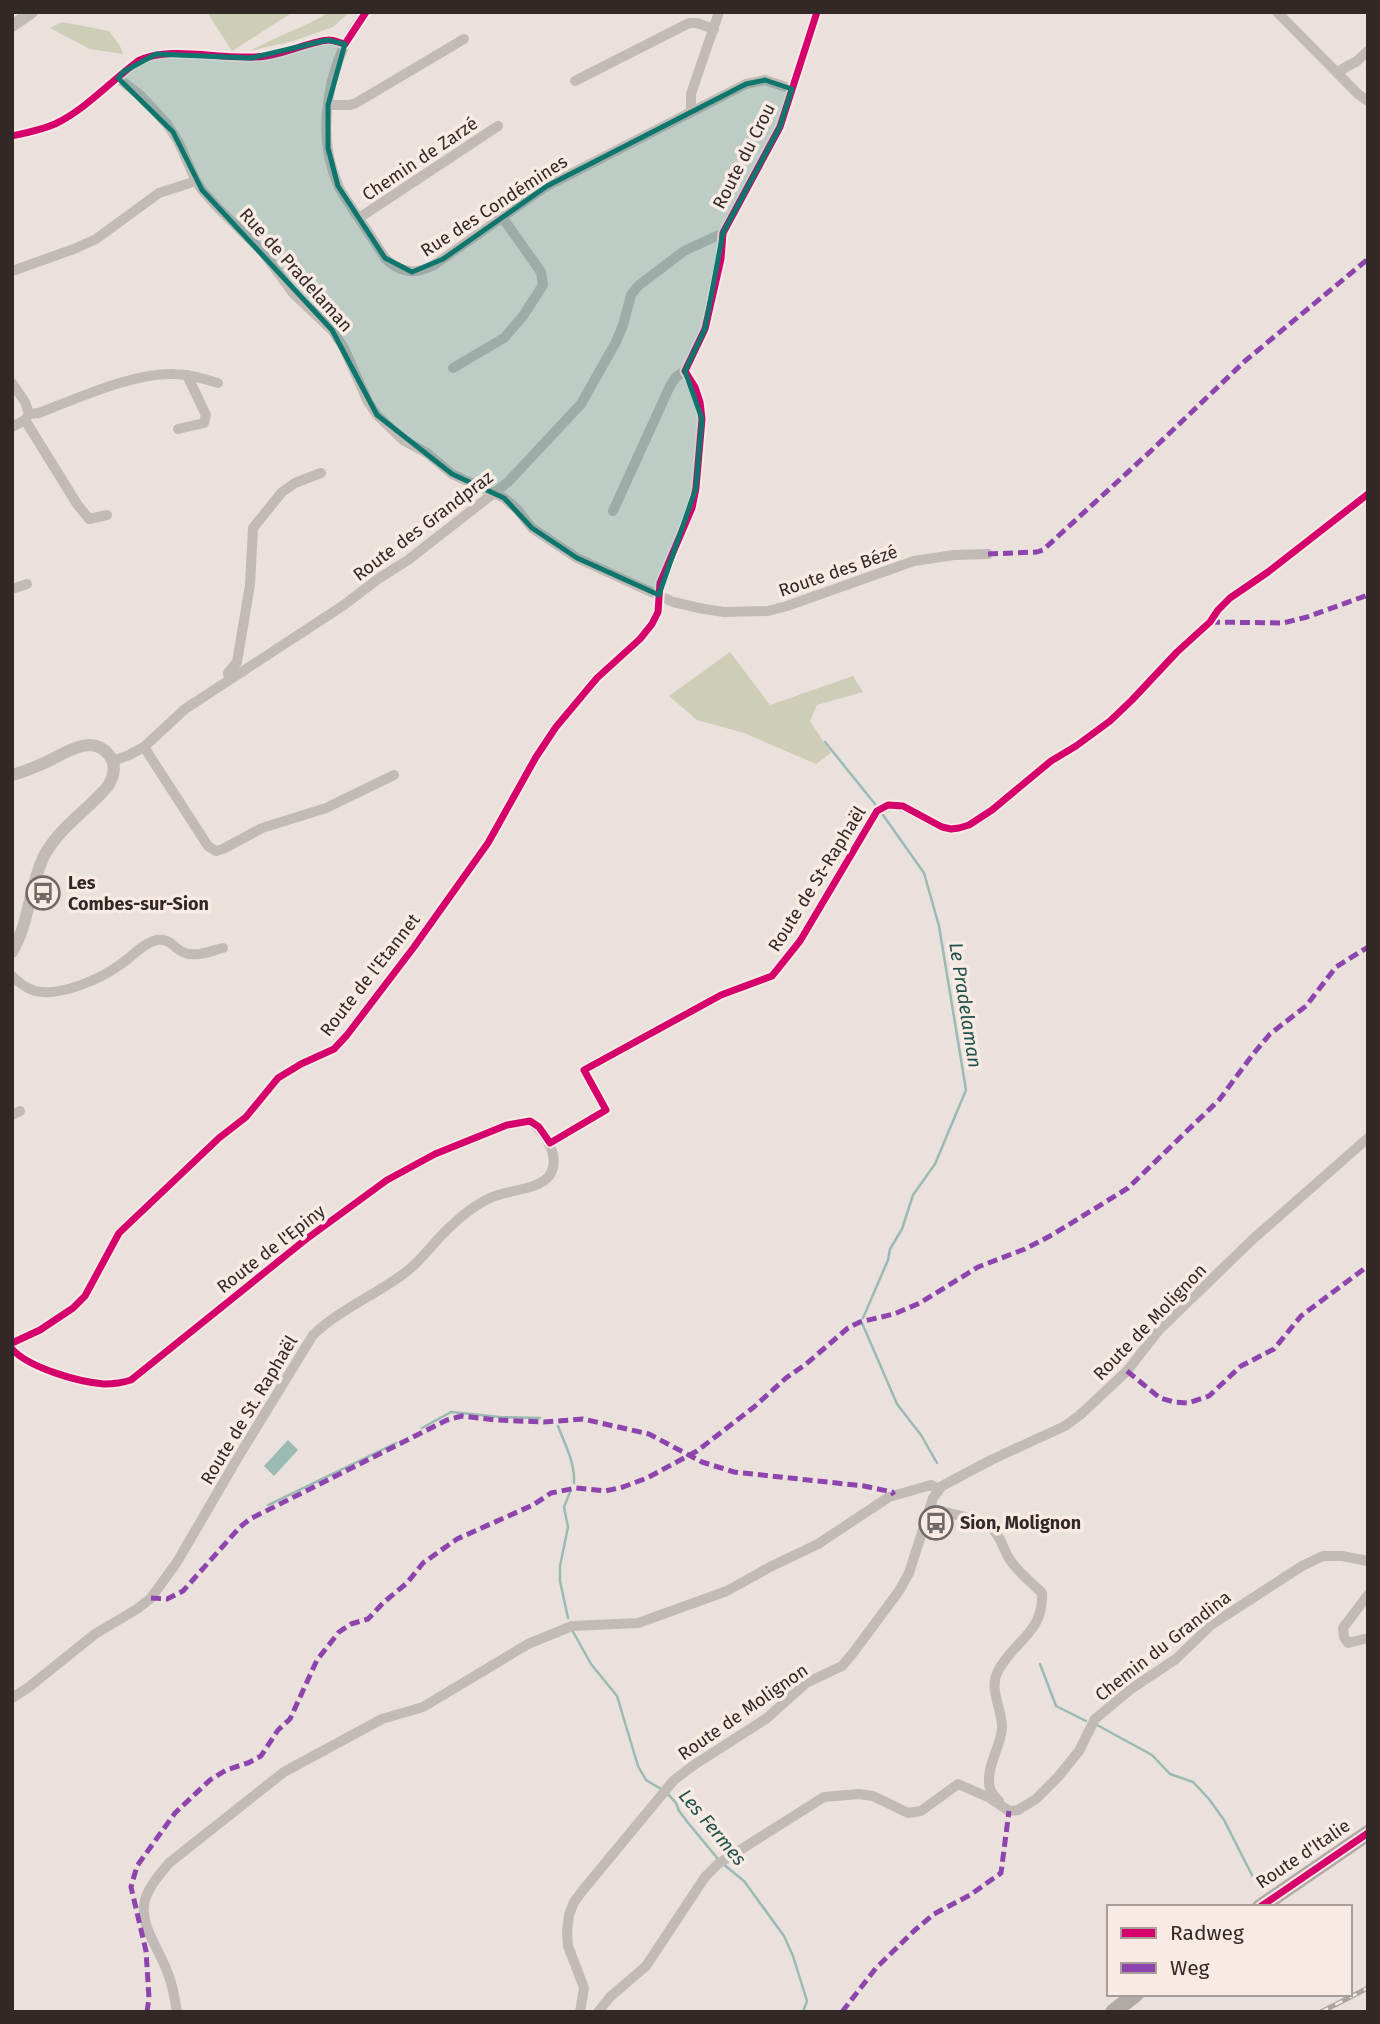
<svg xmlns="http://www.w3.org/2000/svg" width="1380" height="2024" viewBox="0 0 1380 2024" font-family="'Fira Sans',sans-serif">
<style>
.green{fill:#cdcdb8}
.water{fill:#9cbab4}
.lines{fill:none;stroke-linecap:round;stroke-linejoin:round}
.stream{stroke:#9cbab4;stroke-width:2.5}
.minor{stroke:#c2bab7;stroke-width:10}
.tertiary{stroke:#c2bab7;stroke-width:12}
.primary{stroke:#b1a9a6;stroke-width:16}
.rail-casing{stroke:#aaa4a1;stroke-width:5}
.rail{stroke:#f7ebe4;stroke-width:2.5;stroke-dasharray:8;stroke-linecap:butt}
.quiet{stroke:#8e44ad;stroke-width:5;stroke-dasharray:10 5;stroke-linecap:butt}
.cycleway-casing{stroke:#f7ebe4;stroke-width:11}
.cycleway{stroke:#d6006c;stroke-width:7}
.marked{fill:#0f766e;fill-opacity:0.2;stroke:#0f766e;stroke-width:5;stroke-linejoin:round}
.labels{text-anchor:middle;stroke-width:7;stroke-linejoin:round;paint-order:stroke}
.street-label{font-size:18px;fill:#322826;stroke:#f7ebe4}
.poi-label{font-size:18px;font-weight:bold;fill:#322826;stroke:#f7ebe4;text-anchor:start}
.water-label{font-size:19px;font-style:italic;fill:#1f504a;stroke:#f7ebe4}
</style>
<rect width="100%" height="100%" fill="#eae1dd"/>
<g class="green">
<polygon points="207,12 293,12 232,51"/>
<path d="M 329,12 L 350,12 L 333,27 L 293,41 L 250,51 C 276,36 304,28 329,12 Z"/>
<polygon points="62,22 109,31 120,46 123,54 90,49 50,28"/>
<polygon points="730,652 770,705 853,676 863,692 817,705 810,721 831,753 816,764 744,733 697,720 669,696"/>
</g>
<polygon class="water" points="288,1440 298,1450 274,1476 264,1466"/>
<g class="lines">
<g class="stream">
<polyline points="825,742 875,804"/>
<polyline points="863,1318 888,1260 890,1249 902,1229 913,1195 935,1164 966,1090 939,926 924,873 883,815"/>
<polyline points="862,1323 897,1404 921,1435 937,1463"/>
<path d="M 558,1426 C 565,1445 575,1462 574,1483"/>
<polyline points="422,1428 451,1412 500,1417 540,1418"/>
<polyline points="268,1505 396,1443"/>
<polyline points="568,1618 560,1581 560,1566 568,1527 564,1507 570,1492"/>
<polyline points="571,1628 591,1664 617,1696 638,1766 646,1780 661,1789"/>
<polyline points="1040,1664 1056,1706 1086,1721"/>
<polyline points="1097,1725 1152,1755 1170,1774 1193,1782 1209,1799 1224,1820 1254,1879"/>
<polyline points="667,1793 676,1803 679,1811 689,1824 718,1859"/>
<polyline points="723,1864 744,1881 784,1936 793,1956 807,2001 803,2012"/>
<polyline points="1365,2012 1368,2011"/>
</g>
<g class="minor">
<path d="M 366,12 C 329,57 314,130 338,185 C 342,195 350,204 355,213 C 366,228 375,243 385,258 C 399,273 416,275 434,265 L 547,186 L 746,84 L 765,80 L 792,89"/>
<polyline points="1277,12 1358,94 1368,101"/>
<polyline points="1337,72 1357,61 1368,51"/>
<polyline points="118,78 141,96 167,124 178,141 196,181 202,190 219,209 263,252 293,293 332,330 344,348 368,402 377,415 403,440 427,453 452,474 504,498 517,509 532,528 577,558 673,602 704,609 724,612 768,611 787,606 914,561 954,555 988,554"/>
<polyline points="575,81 689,23 697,23 714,29"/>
<polyline points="328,105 350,105 356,103 464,39"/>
<polyline points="691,112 691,94 719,12"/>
<path d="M 12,136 C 26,133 41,130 55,124 C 86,109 111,81 138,61 C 172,44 226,62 266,56 C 284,54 315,40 329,40 C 334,40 340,43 345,44"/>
<polyline points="359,218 498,126"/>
<polyline points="12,271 74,249 96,239 159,193 196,181"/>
<polyline points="453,368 504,338 523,316 543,285 541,272 502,217"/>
<polyline points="12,383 25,402 29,414 25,420 12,427"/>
<path d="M 29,414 L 39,413 C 78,398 134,372 175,374 C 190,374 204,379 218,383"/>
<polyline points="25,420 77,504 89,519 107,515"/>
<polyline points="178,429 204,423 206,415 187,375"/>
<polyline points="613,511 670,386 676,377 685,371"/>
<polyline points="12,589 27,584"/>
<polyline points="229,679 228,673 237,662 250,585 253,528 282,492 295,483 321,473"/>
<polyline points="144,747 208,846 216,851 223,849 262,828 326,808 394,775"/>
<polyline points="113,761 129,755 144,747 185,709 344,605 378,579 408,560 508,482 581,404 616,342 623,325 631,295 638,286 684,251 723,233"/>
<path d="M 12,976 C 19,983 26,988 35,991 C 60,997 101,979 121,964 C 133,956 143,943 157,940 C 171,938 174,949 185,953 C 197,957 211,951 223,948"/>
<polyline points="12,1115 20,1111"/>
<path d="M 550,1143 L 606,1110 L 584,1070 L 721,995 L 772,976 L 800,941 L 877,811 C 910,791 928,834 958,828 C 971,826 982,817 992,810"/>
<polyline points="12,1343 40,1330 73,1308 85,1296 119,1233 219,1138 246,1117 278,1078 301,1064 334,1049 347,1035 414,947 488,843 536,757 556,727 597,678 640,639 652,624 658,612 660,583 692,508 696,488 702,419 700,402 695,387 685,371 705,329 721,259 723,233 780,127 817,12"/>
<path d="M 12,1349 C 29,1368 79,1382 104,1384 C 113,1384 122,1383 131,1380 L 305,1240 L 387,1180 L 435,1154 L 507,1125 L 530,1121 C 545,1132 562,1158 549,1176 C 539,1190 506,1190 490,1198 C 477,1204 461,1216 451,1226 C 435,1240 423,1259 406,1272 C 376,1295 340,1309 313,1335 L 237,1459 L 177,1562 L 151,1598 L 137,1609 L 95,1634 L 29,1687 L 12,1698"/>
<path d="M 931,1508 C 950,1515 973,1516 990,1527 C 1001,1535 1003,1549 1010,1560 C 1018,1572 1032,1583 1042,1593 C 1044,1633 1014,1640 998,1671 C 988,1690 1003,1709 1002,1729 C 1000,1748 988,1763 989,1782 C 989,1790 993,1795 999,1801"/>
<polyline points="1368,1595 1343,1628 1344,1637 1348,1643 1368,1638"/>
<polyline points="1009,1811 1018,1810 1036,1799 1058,1777 1079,1751 1095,1719 1131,1689 1176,1659 1211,1625 1302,1566 1323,1556 1342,1556 1368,1561"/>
<path d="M 177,2012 C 175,1999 173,1986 168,1974 C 161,1951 138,1925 145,1900 C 149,1886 160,1874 169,1863 L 284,1772 L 382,1719 L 423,1707 L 528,1644 L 572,1626 L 638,1623 L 727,1591 L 770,1567 L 818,1544 L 889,1497 L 931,1485 L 939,1489"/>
<polyline points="580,2012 584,1988 568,1946 567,1931 569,1915 574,1902 583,1890 674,1780 694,1765 767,1718 806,1683 842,1666 853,1653 899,1591 909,1573 933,1498 942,1486 991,1460 1065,1426 1080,1415 1127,1371 1159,1330 1253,1239 1368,1138"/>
<polyline points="598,2012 610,1997 646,1966 705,1877 718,1864 824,1797 859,1794 873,1796 908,1813 921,1811 958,1784 990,1798 1009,1811"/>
</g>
<g class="tertiary">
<polyline points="12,26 32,12"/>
<path d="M 12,775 C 23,772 33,768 44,763 C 63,755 91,732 109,755 C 117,765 114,776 108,786 C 88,810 61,826 45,854 C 29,885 30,922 12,952"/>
</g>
<g class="primary">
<polyline points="1260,1907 1368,1833"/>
<polyline points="1113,2012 1136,1994"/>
</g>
<defs>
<polyline id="rail" points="1321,2012 1368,1988"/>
</defs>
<use href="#rail" class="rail-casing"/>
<use href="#rail" class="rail"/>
<g class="quiet">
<polyline points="988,554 1037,552 1043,550 1153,449 1245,361 1368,259"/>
<polyline points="1210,622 1283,623 1307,617 1368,595"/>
<polyline points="1127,1371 1160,1398 1174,1402 1188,1403 1209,1396 1241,1366 1274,1349 1301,1316 1368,1266"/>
<polyline points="151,1598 167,1599 183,1591 240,1527 250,1519 447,1420 462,1416 496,1420 544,1422 583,1419 649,1434 702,1462 734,1472 864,1486 892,1492 894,1495"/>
<polyline points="147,2012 149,1998 146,1951 131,1887 137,1866 175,1813 210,1780 226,1770 248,1763 261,1756 278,1730 290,1719 317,1660 339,1632 351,1624 368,1619 384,1602 407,1583 423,1563 457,1539 533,1505 551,1493 576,1488 605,1491 623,1487 647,1478 697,1451 754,1407 786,1378 806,1364 848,1328 860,1322 894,1314 920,1303 978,1267 1025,1249 1052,1235 1128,1188 1219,1100 1254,1053 1270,1034 1306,1006 1336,967 1368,947"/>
<polyline points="842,2012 876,1968 915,1930 934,1914 970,1895 1001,1873 1009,1811"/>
</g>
<defs>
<g id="cycleway">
<path d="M 12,136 C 26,133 41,130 55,124 C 86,109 111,81 138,61 C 172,44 226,62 266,56 C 284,54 315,40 329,40 C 334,40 340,43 345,44 L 366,12"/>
<polyline points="12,1343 40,1330 73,1308 85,1296 119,1233 219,1138 246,1117 278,1078 301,1064 334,1049 347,1035 414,947 488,843 536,757 556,727 597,678 640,639 652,624 658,612 660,583 692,508 696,488 702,419 700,402 695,387 685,371 705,329 721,259 723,233 780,127 817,12"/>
<path d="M 12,1349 C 29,1368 79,1382 104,1384 C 113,1384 122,1383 131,1380 L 305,1240 L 387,1180 L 435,1154 L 507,1125 L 530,1121 L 539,1127 L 550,1143 L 606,1110 L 584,1070 L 721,995 L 772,976 L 800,941 L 877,811 L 888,805 L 903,806 L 942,827 L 951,829 L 959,828 L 969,825 L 992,810 L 1051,761 L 1076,746 L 1110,721 L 1132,700 L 1177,652 L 1210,622 L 1218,610 L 1230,598 L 1268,572 L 1368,494"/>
<polyline points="1260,1907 1368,1833"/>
</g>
</defs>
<use href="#cycleway" class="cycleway-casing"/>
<use href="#cycleway" class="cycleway"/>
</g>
<path class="marked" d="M 327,40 L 345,44 L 328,105 L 328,148 L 338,186 L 385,258 L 412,272 L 443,259 L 547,186 L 746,84 L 765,80 L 792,89 L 780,127 L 723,233 L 705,329 L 685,371 L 702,419 L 696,488 L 659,595 L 577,558 L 532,528 L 504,498 L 452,474 L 377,415 L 332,330 L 202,190 L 173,132 L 118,78 L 123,72 L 156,54 L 251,58 Z"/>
<defs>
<symbol id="bus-ring" viewBox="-11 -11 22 22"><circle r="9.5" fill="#f7ebe4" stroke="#726966" stroke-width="1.5"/><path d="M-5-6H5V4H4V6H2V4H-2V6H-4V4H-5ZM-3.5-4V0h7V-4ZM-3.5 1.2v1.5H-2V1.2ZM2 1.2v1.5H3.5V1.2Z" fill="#726966"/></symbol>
</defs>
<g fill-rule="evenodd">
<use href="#bus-ring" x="24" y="874" width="38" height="38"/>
<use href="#bus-ring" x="917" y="1504" width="38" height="38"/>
</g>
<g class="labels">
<g class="street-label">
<text transform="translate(744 156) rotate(-63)" y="6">Route du Crou</text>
<text transform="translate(420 159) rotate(-34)" y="6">Chemin de Zarzé</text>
<text transform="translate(494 206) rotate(-33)" y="6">Rue des Condémines</text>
<text transform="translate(296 270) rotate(48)" y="6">Rue de Pradelaman</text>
<text transform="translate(423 526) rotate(-37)" y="6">Route des Grandpraz</text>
<text transform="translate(838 571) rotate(-19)" y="6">Route des Bézé</text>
<text transform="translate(817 879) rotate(-58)" y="6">Route de St-Raphaël</text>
<text transform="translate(370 975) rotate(-52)" y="6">Route de l'Etannet</text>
<text transform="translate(271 1249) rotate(-38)" y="6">Route de l'Epiny</text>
<text transform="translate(1150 1322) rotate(-46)" y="6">Route de Molignon</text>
<text transform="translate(249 1410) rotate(-59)" y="6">Route de St. Raphaël</text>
<text transform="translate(1163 1646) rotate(-38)" y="6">Chemin du Grandina</text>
<text transform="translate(743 1712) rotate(-35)" y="6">Route de Molignon</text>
<text transform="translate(1303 1854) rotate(-34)" y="6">Route d'Italie</text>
</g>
<g class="poi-label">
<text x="68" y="889">Les<tspan x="68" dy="21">Combes-sur-Sion</tspan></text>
<text x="960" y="1529">Sion, Molignon</text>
</g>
<g class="water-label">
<text transform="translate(966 1005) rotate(81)" y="7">Le Pradelaman</text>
<text transform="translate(713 1827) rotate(50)" y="7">Les Fermes</text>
</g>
</g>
<rect width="1380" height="2024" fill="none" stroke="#322826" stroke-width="28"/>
<rect x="1107" y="1905" width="245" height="91" fill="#f7ebe4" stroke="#a89d98" stroke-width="2"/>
<rect x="1121" y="1928" width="35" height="10" fill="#d6006c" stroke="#a89d98" stroke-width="2"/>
<text x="1170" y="1940" font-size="21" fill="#322826">Radweg</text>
<rect x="1121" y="1963" width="35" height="10" fill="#8e44ad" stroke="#a89d98" stroke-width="2"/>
<text x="1170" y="1975" font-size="21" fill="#322826">Weg</text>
</svg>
